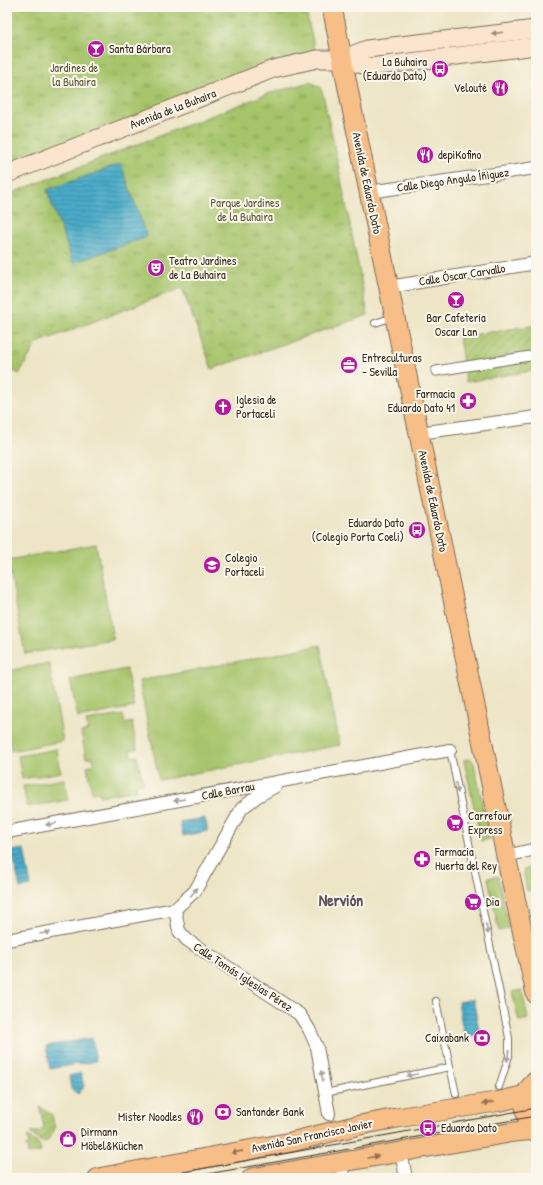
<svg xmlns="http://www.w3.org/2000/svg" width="543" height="1185" viewBox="0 0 543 1185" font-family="'Patrick Hand',sans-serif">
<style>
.grass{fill:#a6c46b;stroke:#707744}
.park{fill:url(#park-tufts);stroke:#707744}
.garden{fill:url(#garden-furrows);stroke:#707744}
.water{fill:url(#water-rules);stroke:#426a73}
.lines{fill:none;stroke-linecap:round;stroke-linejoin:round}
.service-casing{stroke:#796b59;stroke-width:8}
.pedestrian-casing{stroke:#796b59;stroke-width:11}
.minor-casing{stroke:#796b59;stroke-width:14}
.secondary-casing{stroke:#796b59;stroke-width:19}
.primary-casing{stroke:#796b59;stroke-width:21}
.service{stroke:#fff;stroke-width:6}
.pedestrian{stroke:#fff;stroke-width:9}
.minor{stroke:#fff;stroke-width:12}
.secondary{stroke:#fce5cf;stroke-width:17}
.primary{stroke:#f7be87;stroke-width:19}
.tram{stroke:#3b2a1e;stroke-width:1}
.oneway{fill:#9c8876}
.oneway2{fill:#a79f9a}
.oneway3{fill:#906d4d}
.labels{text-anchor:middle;stroke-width:4;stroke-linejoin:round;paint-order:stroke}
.poi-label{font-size:12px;fill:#3b2a1e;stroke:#fbf7ec;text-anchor:start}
.park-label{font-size:12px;fill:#5b5835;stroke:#fbf7ec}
.street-label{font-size:12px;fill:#3b2a1e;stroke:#fbf7ec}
.district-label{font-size:16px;font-weight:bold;fill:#61535e;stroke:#fbf7ec}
</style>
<defs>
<pattern id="park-tufts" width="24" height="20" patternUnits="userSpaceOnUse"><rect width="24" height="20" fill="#a6c46b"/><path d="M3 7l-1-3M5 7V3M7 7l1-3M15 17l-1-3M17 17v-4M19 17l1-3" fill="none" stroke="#889f57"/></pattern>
<pattern id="garden-furrows" width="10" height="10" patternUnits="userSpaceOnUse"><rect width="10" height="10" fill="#a6c46b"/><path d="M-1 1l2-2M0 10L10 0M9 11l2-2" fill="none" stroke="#889f57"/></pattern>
<pattern id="water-rules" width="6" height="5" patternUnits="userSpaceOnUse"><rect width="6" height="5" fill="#49abc8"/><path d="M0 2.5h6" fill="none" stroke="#3e8ba2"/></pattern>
</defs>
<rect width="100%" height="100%" fill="#fbf7ec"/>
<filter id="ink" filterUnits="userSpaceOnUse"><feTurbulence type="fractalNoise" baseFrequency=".025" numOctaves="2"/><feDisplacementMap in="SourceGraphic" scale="8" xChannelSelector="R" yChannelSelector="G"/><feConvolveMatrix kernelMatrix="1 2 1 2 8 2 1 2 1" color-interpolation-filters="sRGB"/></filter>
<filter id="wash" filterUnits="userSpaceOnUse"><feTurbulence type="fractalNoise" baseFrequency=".012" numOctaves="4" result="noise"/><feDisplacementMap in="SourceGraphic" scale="16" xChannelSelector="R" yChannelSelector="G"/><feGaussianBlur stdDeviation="0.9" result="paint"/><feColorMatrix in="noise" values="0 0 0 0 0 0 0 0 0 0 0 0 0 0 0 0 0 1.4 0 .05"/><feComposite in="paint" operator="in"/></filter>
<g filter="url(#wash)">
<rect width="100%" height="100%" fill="#ede5c6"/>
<g class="grass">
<polygon points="96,544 113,639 25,654 8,560"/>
<polygon points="320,645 340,745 159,780 139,681"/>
<polygon points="49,663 63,741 11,751 7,725 7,671"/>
<polygon points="126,669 134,707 78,718 70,680"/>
<polygon points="123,715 125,724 132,722 137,749 130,750 131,757 137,756 143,783 136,784 137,790 100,796 99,792 92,793 87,766 94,764 93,757 86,758 81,732 88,730 86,721"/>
<polygon points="57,749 61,772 22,779 18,756"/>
<polygon points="471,759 474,763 490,839 481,841 464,760"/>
<polygon points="64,779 68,800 27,807 23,786"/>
<polygon points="532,868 536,889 527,891 523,870"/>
<polygon points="498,876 509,928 499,931 488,878"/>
<polygon points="522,990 528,1019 519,1021 512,992"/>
</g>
<g class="park">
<polygon points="7,7 305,7 317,59 7,174"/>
<polygon points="310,82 320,87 323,95 336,154 368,315 212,369 182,288 37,343 19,374 7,367 7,195 267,94"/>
</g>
<g class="garden">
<polygon points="536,325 536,370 466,382 459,337"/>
<polygon points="40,1107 52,1115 55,1129 47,1141 42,1142 30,1133 41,1131 44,1127"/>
<polygon points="27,1136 39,1144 41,1152 28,1154 27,1148 25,1146 29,1145"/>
</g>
<g class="water">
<polygon points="121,164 147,237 73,263 47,190"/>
<polygon points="205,818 208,831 183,836 180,822"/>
<polygon points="24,849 31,886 20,888 13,855 10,855 10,851"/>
<polygon points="473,999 480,1034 464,1037 458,1002"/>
<polygon points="92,1038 96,1061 50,1069 46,1046"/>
<polygon points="81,1073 84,1087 78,1094 71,1089 69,1076"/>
</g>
</g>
<g filter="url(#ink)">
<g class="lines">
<defs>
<g id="service">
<polyline points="375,323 393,317"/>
<polyline points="450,750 509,1038 509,1056 499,1087"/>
<polyline points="436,1001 456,1094"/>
<polyline points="325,1093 450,1067"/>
</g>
<polyline id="pedestrian" points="436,371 536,355"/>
<g id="minor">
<polyline points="369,192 536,168"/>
<polyline points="389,287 536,263"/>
<polyline points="419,433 536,417"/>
<polyline points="7,832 450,750"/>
<polyline points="506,856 536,849"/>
<polyline points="175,909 179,931 187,940 299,1014 309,1029 317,1047 329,1114"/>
<polyline points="7,940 175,909 195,891 242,808 258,796 276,786"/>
<polyline points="401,1152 406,1178"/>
<polyline points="341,1162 343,1178"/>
</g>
<g id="secondary">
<polyline points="342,59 367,49 536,29"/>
<polyline points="7,174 273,69 317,59 342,59 370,67 536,46"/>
</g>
<g id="primary">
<polyline points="332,7 352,109 506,856 536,994"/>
<path d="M 536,1081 C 520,1094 522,1116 536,1130"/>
<polyline points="98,1178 291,1142 355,1126 397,1118 501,1101 526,1095"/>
<polyline points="252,1178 514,1132 535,1130"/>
</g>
</defs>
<use href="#service" class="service-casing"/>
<use href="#pedestrian" class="pedestrian-casing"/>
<use href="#minor" class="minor-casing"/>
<use href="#secondary" class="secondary-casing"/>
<use href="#primary" class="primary-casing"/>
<use href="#service" class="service"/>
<use href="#pedestrian" class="pedestrian"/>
<use href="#minor" class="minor"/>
<use href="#secondary" class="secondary"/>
<use href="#primary" class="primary"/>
<g class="tram">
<polyline points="151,1178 536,1108"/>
<polyline points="185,1178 536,1116"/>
</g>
</g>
<defs><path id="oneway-solid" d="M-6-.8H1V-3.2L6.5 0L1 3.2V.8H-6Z"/></defs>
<use class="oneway" href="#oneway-solid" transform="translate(497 33) rotate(173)"/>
<g class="oneway2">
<use href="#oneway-solid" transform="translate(457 788) rotate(78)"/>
<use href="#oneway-solid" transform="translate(179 800) rotate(169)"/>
<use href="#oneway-solid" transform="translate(51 824) rotate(169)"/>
<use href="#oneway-solid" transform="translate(194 892) rotate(-50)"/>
<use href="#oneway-solid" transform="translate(487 929) rotate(78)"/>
<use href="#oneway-solid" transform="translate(45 933) rotate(-10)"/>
<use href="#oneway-solid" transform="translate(508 1056) rotate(99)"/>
<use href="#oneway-solid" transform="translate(412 1075) rotate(168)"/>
<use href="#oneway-solid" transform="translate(322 1076) rotate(-100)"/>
</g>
<g class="oneway3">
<use href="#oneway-solid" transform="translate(488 1103) rotate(171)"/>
<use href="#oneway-solid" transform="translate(237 1152) rotate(169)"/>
<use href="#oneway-solid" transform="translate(373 1157) rotate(-10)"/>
</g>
</g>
<defs>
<symbol id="bar-disc" viewBox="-11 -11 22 22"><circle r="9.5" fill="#b5179e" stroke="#fbf7ec"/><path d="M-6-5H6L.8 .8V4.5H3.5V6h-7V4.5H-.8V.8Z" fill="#fff"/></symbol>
<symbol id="bus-disc" viewBox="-11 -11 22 22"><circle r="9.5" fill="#b5179e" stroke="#fbf7ec"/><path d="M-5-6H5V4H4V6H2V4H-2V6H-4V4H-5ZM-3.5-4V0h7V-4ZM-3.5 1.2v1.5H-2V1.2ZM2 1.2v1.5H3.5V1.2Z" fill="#fff"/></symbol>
<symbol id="restaurant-disc" viewBox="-11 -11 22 22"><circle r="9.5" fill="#b5179e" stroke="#fbf7ec"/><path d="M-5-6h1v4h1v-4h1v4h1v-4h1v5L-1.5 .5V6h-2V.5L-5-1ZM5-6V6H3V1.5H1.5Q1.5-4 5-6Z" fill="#fff"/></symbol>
<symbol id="theatre-disc" viewBox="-11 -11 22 22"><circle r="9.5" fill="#b5179e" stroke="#fbf7ec"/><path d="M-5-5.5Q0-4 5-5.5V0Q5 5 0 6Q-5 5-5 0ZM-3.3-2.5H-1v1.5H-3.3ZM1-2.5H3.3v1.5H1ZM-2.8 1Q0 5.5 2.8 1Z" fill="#fff"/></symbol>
<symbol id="office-disc" viewBox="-11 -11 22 22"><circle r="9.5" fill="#b5179e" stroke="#fbf7ec"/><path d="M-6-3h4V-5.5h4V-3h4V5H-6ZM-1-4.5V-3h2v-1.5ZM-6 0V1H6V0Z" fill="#fff"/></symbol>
<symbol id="pharmacy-disc" viewBox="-11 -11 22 22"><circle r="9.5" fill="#b5179e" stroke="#fbf7ec"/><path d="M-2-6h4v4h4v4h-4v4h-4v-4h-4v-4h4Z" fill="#fff"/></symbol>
<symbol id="church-disc" viewBox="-11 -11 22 22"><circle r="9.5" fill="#b5179e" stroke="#fbf7ec"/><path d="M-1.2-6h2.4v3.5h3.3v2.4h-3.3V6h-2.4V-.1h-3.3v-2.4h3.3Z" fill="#fff"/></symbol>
<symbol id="university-disc" viewBox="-11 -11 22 22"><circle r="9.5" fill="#b5179e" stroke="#fbf7ec"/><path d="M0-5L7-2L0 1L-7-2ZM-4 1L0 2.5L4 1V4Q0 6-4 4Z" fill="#fff"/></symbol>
<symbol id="supermarket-disc" viewBox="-11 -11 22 22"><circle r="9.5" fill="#b5179e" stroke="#fbf7ec"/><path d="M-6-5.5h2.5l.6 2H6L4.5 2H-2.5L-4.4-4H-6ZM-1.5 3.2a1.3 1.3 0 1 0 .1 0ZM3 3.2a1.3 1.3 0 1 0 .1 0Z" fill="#fff"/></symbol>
<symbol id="bank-disc" viewBox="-11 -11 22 22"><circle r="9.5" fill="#b5179e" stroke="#fbf7ec"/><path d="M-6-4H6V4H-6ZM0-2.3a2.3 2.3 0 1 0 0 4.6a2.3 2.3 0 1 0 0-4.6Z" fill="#fff"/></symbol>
<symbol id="shop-disc" viewBox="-11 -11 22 22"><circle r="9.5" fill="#b5179e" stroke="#fbf7ec"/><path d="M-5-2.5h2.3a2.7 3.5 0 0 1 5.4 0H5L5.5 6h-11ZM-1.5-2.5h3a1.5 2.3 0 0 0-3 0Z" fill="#fff"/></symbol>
</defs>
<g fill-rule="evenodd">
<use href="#bar-disc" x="86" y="39" width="20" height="20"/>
<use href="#bus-disc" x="430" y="59" width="20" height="20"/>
<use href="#restaurant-disc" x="490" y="78" width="20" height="20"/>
<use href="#restaurant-disc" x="415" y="145" width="20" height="20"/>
<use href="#theatre-disc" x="146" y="258" width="20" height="20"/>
<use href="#bar-disc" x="446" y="290" width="20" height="20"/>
<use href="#office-disc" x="339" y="355" width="20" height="20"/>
<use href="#pharmacy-disc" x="458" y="391" width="20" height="20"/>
<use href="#church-disc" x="213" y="397" width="20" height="20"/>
<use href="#bus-disc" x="407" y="520" width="20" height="20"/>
<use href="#university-disc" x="202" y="555" width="20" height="20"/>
<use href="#supermarket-disc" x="445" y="813" width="20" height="20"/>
<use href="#pharmacy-disc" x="412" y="849" width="20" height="20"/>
<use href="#supermarket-disc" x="463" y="892" width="20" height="20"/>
<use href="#bank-disc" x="472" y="1028" width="20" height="20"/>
<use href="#bank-disc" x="213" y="1102" width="20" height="20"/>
<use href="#restaurant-disc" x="185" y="1107" width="20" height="20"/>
<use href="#bus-disc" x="418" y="1118" width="20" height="20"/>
<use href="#shop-disc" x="58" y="1129" width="20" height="20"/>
</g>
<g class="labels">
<g class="poi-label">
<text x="109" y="53">Santa Bárbara</text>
<text x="427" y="66" text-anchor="end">La Buhaira<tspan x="427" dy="14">(Eduardo Dato)</tspan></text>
<text x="487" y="92" text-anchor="end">Velouté</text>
<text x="438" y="159">depiKofino</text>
<text x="169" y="265">Teatro Jardines<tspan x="169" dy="14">de La Buhaira</tspan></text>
<text x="456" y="322" text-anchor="middle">Bar Cafetería<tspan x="456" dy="14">Oscar Lan</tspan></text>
<text x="362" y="362">Entreculturas<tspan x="362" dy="14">- Sevilla</tspan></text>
<text x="455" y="398" text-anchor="end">Farmacia<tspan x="455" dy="14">Eduardo Dato 41</tspan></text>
<text x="236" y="404">Iglesia de<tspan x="236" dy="14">Portaceli</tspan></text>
<text x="404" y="527" text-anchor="end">Eduardo Dato<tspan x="404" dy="14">(Colegio Porta Coeli)</tspan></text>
<text x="225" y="562">Colegio<tspan x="225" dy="14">Portaceli</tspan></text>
<text x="468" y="820">Carrefour<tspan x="468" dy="14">Express</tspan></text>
<text x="435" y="856">Farmacia<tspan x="435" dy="14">Huerta del Rey</tspan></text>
<text x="486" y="906">Dia</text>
<text x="469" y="1042" text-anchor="end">Caixabank</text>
<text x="236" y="1116">Santander Bank</text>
<text x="182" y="1121" text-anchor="end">Mister Noodles</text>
<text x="441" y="1132">Eduardo Dato</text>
<text x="81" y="1136">Dirmann<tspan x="81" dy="14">Möbel&amp;Küchen</tspan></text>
</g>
<g class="park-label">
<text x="74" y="72">Jardines de<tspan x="74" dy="14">la Buhaira</tspan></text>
<text x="245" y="207">Parque Jardines<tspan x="245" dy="14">de la Buhaira</tspan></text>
</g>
<g class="street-label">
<text transform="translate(173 109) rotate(-21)" y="4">Avenida de la Buhaira</text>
<text transform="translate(453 180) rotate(-8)" y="4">Calle Diego Angulo Íñiguez</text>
<text transform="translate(367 183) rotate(78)" y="4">Avenida de Eduardo Dato</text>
<text transform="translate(462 275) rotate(-9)" y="4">Calle Óscar Carvallo</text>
<text transform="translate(433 501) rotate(78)" y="4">Avenida de Eduardo Dato</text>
<text transform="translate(228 791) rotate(-11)" y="4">Calle Barrau</text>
<text transform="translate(243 977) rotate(33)" y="4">Calle Tomás Iglesias Pérez</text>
<text transform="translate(312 1136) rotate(-12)" y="4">Avenida San Francisco Javier</text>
</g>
<g class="district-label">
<text x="341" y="906">Nervión</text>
</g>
</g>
<rect width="543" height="1185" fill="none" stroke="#fbf7ec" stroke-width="24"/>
</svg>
